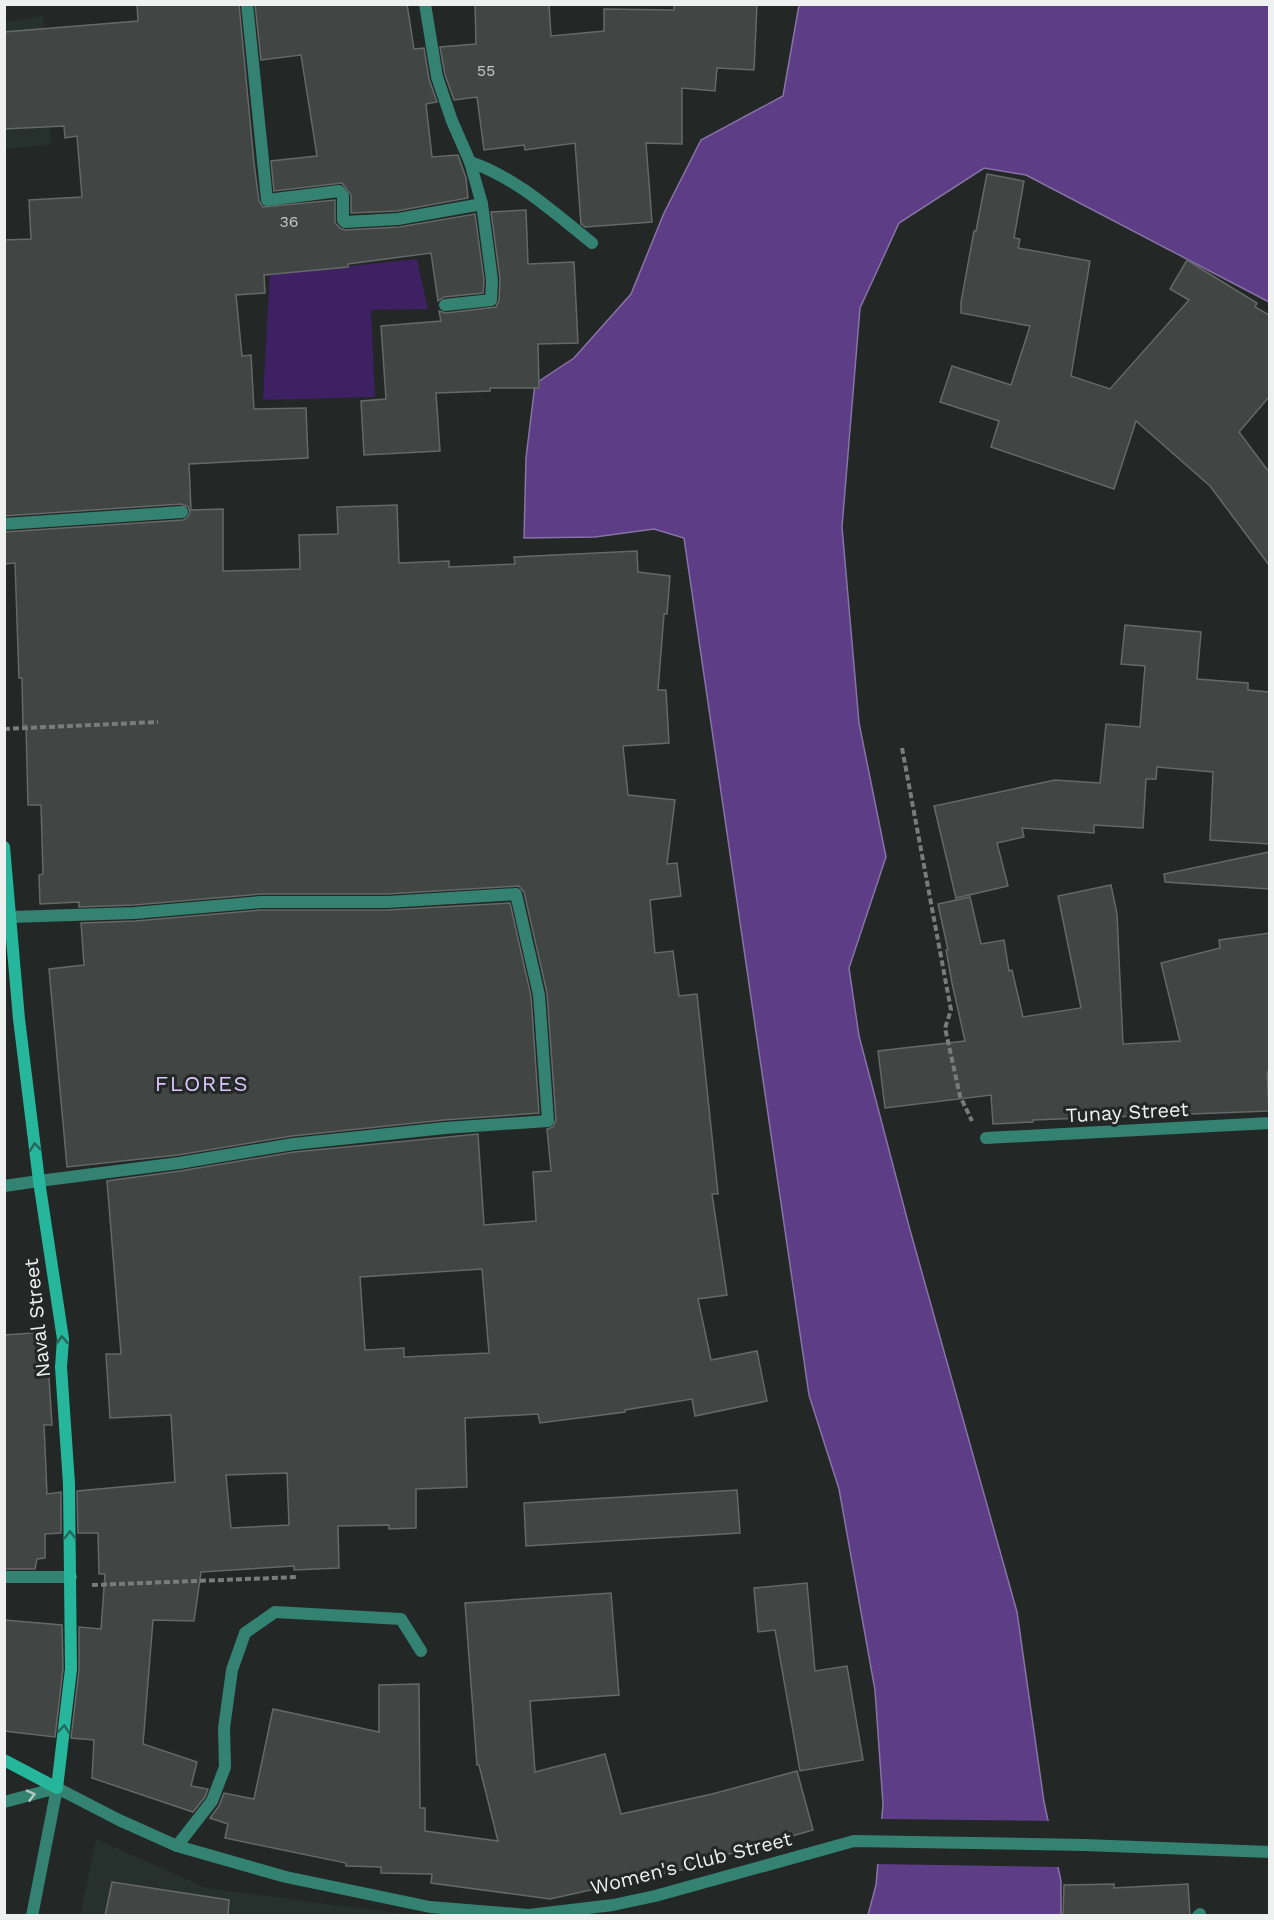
<svg xmlns="http://www.w3.org/2000/svg" width="1274" height="1920" viewBox="0 0 1274 1920" font-family="'Work Sans',sans-serif">
<style>
.built{fill:#26312e}
.garden{fill:#3e2162}
.water{fill:#5c3d86;stroke:#8873a6;stroke-width:1.5}
.pier{fill:#232726}
.building{fill:#414543;stroke:#646967;stroke-width:1.5;fill-rule:evenodd}
.lines{fill:none;stroke-linecap:round;stroke-linejoin:round}
.path{stroke:#797c7b;stroke-width:4;stroke-dasharray:6 3;stroke-linecap:butt}
.service{stroke:#348271;stroke-width:12}
.pedestrian{stroke:#348271;stroke-width:12}
.minor{stroke:#348271;stroke-width:12}
.tertiary{stroke:#348271;stroke-width:12}
.secondary{stroke:#26b69c;stroke-width:12}
.oneway{stroke:#24675b}
.oneway2{stroke:#aecac4}
.labels{text-anchor:middle;stroke-width:6;stroke-linejoin:round;paint-order:stroke}
.number-label{font-size:16px;fill:#c4c6c6}
.street-label{font-size:20px;fill:#eff1f1;stroke:#232726}
.quarter-label{font-size:22px;letter-spacing:1.5px;fill:#dac6fe;stroke:#232726}
</style>
<rect width="100%" height="100%" fill="#232726"/>
<g class="built">
<polygon points="43,16 51,145 5,149 5,22"/>
<polygon points="96,1839 206,1888 412,1915 80,1916"/>
</g>
<polygon class="garden" points="271,250 304,271 417,259 428,309 371,310 375,397 263,400"/>
<polygon class="water" points="799,5 1269,5 1269,302 1026,175 984,168 899,223 860,308 842,527 859,723 886,857 849,968 859,1036 910,1230 1017,1612 1044,1802 1061,1881 1061,1915 868,1915 876,1885 883,1804 875,1690 839,1489 809,1395 684,538 654,529 595,537 524,538 526,458 535,384 574,358 631,294 664,213 701,140 783,96"/>
<polygon class="pier" points="879,1819 1051,1821 1061,1867 875,1864"/>
<g class="building">
<path d="M 137,4 L 239,4 L 254,163 L 259,201 L 263,207 L 335,200 L 335,223 L 340,228 L 345,230 L 399,227 L 475,214 L 484,280 L 483,293 L 444,297 L 438,301 L 431,253 L 348,264 L 348,267 L 264,275 L 265,293 L 236,295 L 242,356 L 251,355 L 254,409 L 306,408 L 308,458 L 189,464 L 191,510 L 223,509 L 223,571 L 300,569 L 299,535 L 338,534 L 337,507 L 397,505 L 399,563 L 449,561 L 449,567 L 515,564 L 514,557 L 637,551 L 638,572 L 670,576 L 667,614 L 664,614 L 658,690 L 666,690 L 669,743 L 623,746 L 628,795 L 675,800 L 667,864 L 677,863 L 681,896 L 650,900 L 655,953 L 673,951 L 679,996 L 697,994 L 718,1194 L 712,1194 L 727,1295 L 698,1299 L 711,1360 L 757,1351 L 767,1401 L 695,1416 L 692,1399 L 625,1410 L 625,1412 L 540,1423 L 538,1414 L 465,1418 L 467,1487 L 416,1489 L 416,1528 L 389,1529 L 389,1525 L 338,1526 L 339,1568 L 294,1570 L 294,1566 L 201,1572 L 194,1621 L 153,1620 L 143,1744 L 197,1762 L 191,1786 L 208,1789 L 205,1797 L 193,1812 L 92,1778 L 94,1740 L 71,1738 L 79,1670 L 79,1627 L 101,1629 L 105,1574 L 99,1574 L 98,1533 L 78,1533 L 77,1491 L 175,1482 L 171,1415 L 110,1418 L 106,1354 L 121,1354 L 107,1181 L 180,1171 L 294,1152 L 478,1134 L 484,1225 L 536,1221 L 533,1172 L 551,1171 L 547,1129 L 553,1127 L 556,1120 L 547,993 L 524,892 L 519,886 L 387,894 L 261,894 L 134,905 L 79,907 L 79,902 L 40,904 L 39,875 L 43,874 L 41,805 L 28,805 L 26,725 L 23,726 L 22,678 L 19,678 L 15,563 L 4,564 L 4,532 L 183,520 L 187,518 L 190,512 L 188,507 L 181,504 L 4,516 L 4,240 L 31,239 L 29,200 L 82,197 L 77,136 L 65,138 L 64,126 L 4,129 L 4,32 L 138,21 ZM 482,1269 L 489,1353 L 404,1357 L 404,1348 L 365,1350 L 360,1277 ZM 287,1473 L 289,1525 L 231,1528 L 226,1475 Z"/>
<polygon points="255,4 407,4 414,49 424,48 429,79 437,102 426,104 432,157 458,155 466,178 468,198 397,211 351,213 351,195 342,183 274,191 271,161 317,156 301,55 261,60"/>
<polygon points="475,4 549,4 551,36 604,31 604,9 674,10 674,4 757,4 754,70 717,68 715,91 682,88 682,144 646,143 652,222 585,227 581,224 575,143 525,150 524,145 484,150 477,97 454,100 445,75 440,47 476,44"/>
<polygon points="987,174 1024,181 1014,238 1020,239 1018,248 1090,261 1071,376 1110,389 1189,300 1170,289 1187,260 1257,303 1255,307 1269,315 1269,397 1239,432 1269,472 1269,565 1210,486 1136,421 1114,489 991,447 999,421 940,402 952,366 1011,385 1030,326 961,313 961,302 974,231 976,231"/>
<polygon points="526,210 528,264 574,262 578,343 538,344 539,388 490,388 490,391 436,393 440,451 364,455 361,401 386,399 381,326 441,321 439,311 446,313 496,307 499,300 500,279 491,212"/>
<polygon points="1125,625 1201,632 1197,679 1248,683 1248,690 1269,692 1269,844 1210,840 1213,772 1157,767 1156,779 1146,779 1143,828 1094,825 1094,833 1022,828 1024,837 997,843 1008,886 956,898 934,806 1055,780 1100,783 1106,724 1140,727 1145,666 1121,664"/>
<polygon points="1269,852 1269,889 1165,882 1164,874"/>
<polygon points="1111,885 1117,914 1123,1044 1180,1041 1161,963 1220,948 1219,940 1269,933 1269,1072 1267,1072 1269,1111 1033,1120 1033,1122 993,1124 991,1095 885,1108 878,1051 965,1041 952,983 946,950 948,950 938,904 970,897 981,944 1004,940 1009,971 1012,970 1023,1017 1081,1008 1058,896"/>
<polygon points="510,903 531,996 539,1113 444,1120 292,1136 178,1155 67,1167 49,969 84,965 81,923 135,921 261,910 387,910"/>
<polygon points="46,1332 52,1425 44,1425 47,1494 61,1492 61,1533 45,1534 45,1558 37,1559 35,1569 4,1569 4,1335"/>
<polygon points="737,1490 740,1533 526,1546 524,1503"/>
<polygon points="807,1583 815,1671 847,1666 863,1760 800,1771 775,1630 758,1632 754,1588"/>
<polygon points="611,1593 619,1695 530,1701 535,1772 605,1754 621,1814 712,1794 797,1771 813,1830 712,1859 713,1863 550,1899 431,1883 432,1874 381,1873 381,1867 346,1866 346,1863 225,1838 228,1824 210,1818 219,1806 224,1793 254,1799 273,1709 379,1732 379,1685 419,1684 420,1808 425,1808 425,1831 498,1841 479,1765 477,1765 465,1603"/>
<polygon points="4,1620 62,1625 63,1669 55,1737 4,1731"/>
<polygon points="112,1882 229,1900 228,1916 105,1916"/>
<polygon points="1114,1884 1114,1888 1188,1884 1190,1916 1063,1916 1064,1885"/>
</g>
<g class="lines">
<g class="path">
<polyline points="4,729 158,722"/>
<polyline points="902,748 951,1010 945,1028 960,1096 972,1121"/>
<polyline points="92,1585 299,1577"/>
</g>
<g class="service">
<path d="M 470,162 C 517,178 553,212 592,243"/>
<polyline points="4,1186 39,1181"/>
<polyline points="4,1577 71,1577"/>
<polyline points="4,1802 57,1788"/>
<polyline points="177,1846 212,1801 225,1767 224,1728 232,1670 245,1633 275,1612 401,1619 421,1651"/>
<polyline points="1198,1916 1200,1914"/>
</g>
<polyline class="pedestrian" points="445,305 491,300 492,280 482,204"/>
<g class="minor">
<polyline points="247,4 267,200 339,191 343,196 343,220 345,222 398,219 482,204 470,162 452,121 437,77 425,4"/>
<polyline points="4,524 182,512"/>
<polyline points="11,917 134,913 261,902 387,902 516,894 539,995 548,1121 445,1128 293,1144 179,1163 39,1181"/>
<polyline points="986,1138 1270,1123"/>
<polyline points="32,1916 57,1788"/>
</g>
<polyline class="tertiary" points="57,1788 119,1820 177,1846 286,1877 430,1907 529,1915 613,1905 655,1896 854,1841 1084,1845 1270,1852"/>
<polyline class="secondary" points="4,847 19,1019 39,1181 63,1339 61,1367 69,1484 71,1669 57,1788 4,1760"/>
</g>
<defs><path id="oneway-chevron" d="M-2-3.5L2.5 0L-2 3.5" fill="none" stroke-width="1.6" stroke-linecap="round" stroke-linejoin="round" transform="scale(1.5)"/></defs>
<g class="oneway">
<use href="#oneway-chevron" transform="translate(35 1147) rotate(-97)"/>
<use href="#oneway-chevron" transform="translate(62 1340) rotate(-92)"/>
<use href="#oneway-chevron" transform="translate(70 1535) rotate(-91)"/>
<use href="#oneway-chevron" transform="translate(64 1729) rotate(-84)"/>
</g>
<use class="oneway2" href="#oneway-chevron" transform="translate(31 1795) rotate(-15)"/>
<g class="labels">
<g class="number-label">
<text x="486" y="76">55</text>
<text x="289" y="227">36</text>
</g>
<g class="street-label">
<text transform="translate(1127 1112) rotate(-3)" y="7">Tunay Street</text>
<text transform="translate(37 1318) rotate(-96)" y="7">Naval Street</text>
<text transform="translate(691 1863) rotate(-14)" y="7">Women's Club Street</text>
</g>
<g class="quarter-label">
<text x="202" y="1091">FLORES</text>
</g>
</g>
<rect width="1274" height="1920" fill="none" stroke="#eff1f1" stroke-width="12"/>
</svg>
